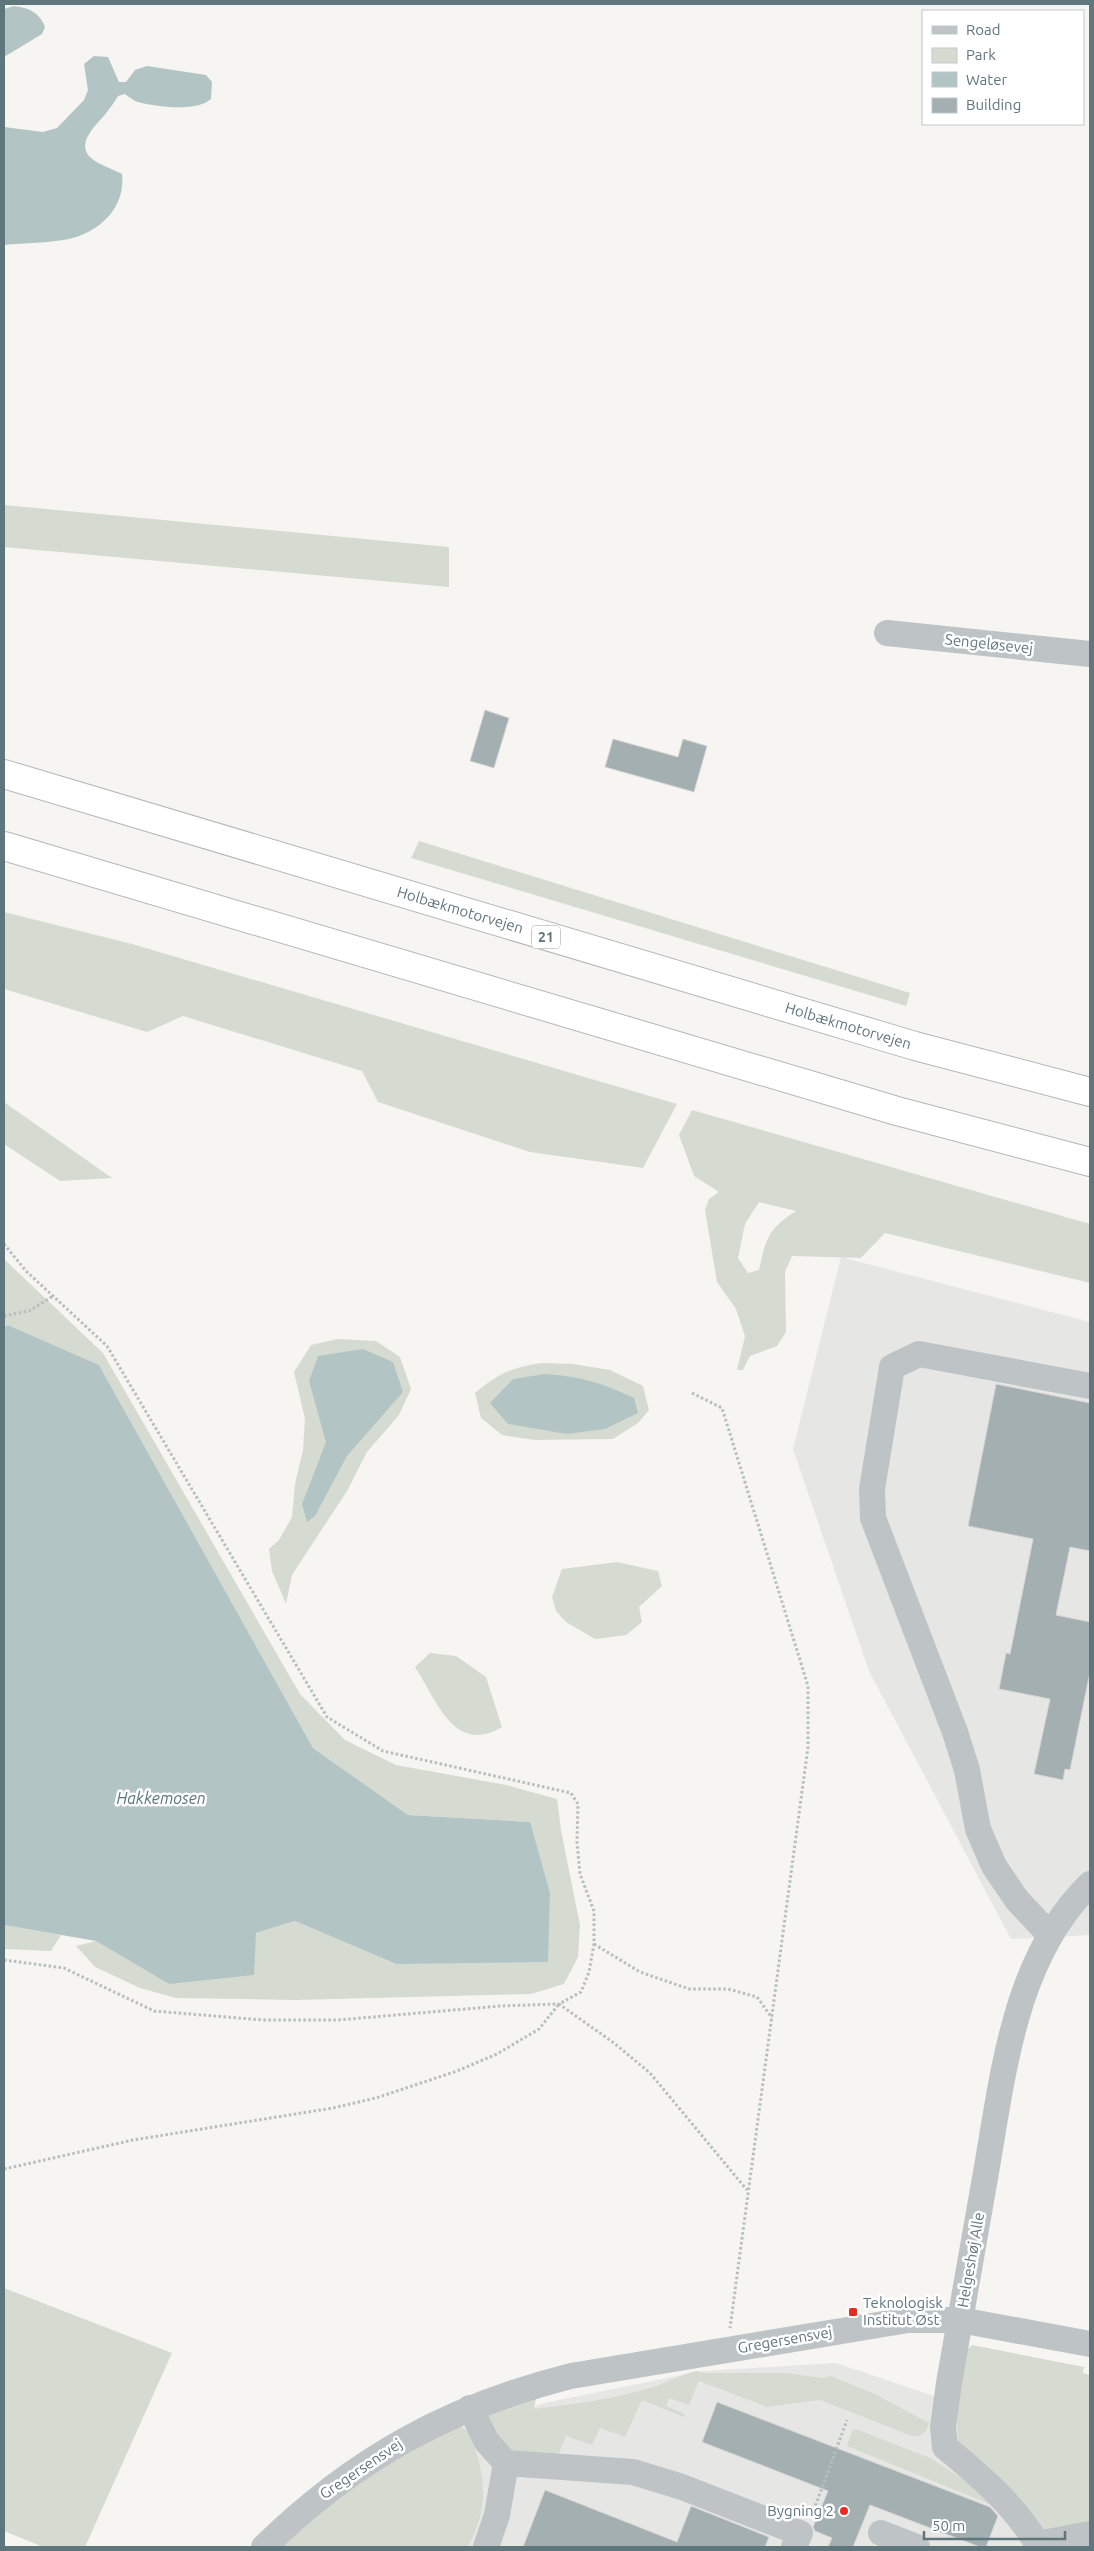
<svg xmlns="http://www.w3.org/2000/svg" width="1094" height="2551" viewBox="0 0 1094 2551" font-family="Ubuntu,sans-serif">
<style>
.built{fill:#e6e7e5}
.green{fill:#d6dbd1;fill-rule:evenodd}
.water{fill:#b3c4c5}
.building{fill:#a3afb1;stroke:#d7d6d4}
.lines{fill:none;stroke-linecap:round;stroke-linejoin:round}
.highway-casing{stroke:#b2b7b9;stroke-width:30}
.path{stroke:#b8bdbe;stroke-width:3;stroke-dasharray:2.5 2.5;stroke-linecap:butt}
.minor{stroke:#bec4c6;stroke-width:26}
.highway{stroke:#fff;stroke-width:28}
.poi-dot{fill:#e52c22;stroke:#fff;stroke-width:2}
.labels{text-anchor:middle;stroke-width:5;stroke-linejoin:round;paint-order:stroke}
.shield{fill:#fff;stroke:#909fa4;stroke-width:1}
.shield-label{font-size:14px;font-weight:bold;fill:#60767d}
.street-label{font-size:15px;fill:#60767d;stroke:#fff}
.poi-label{font-size:15px;fill:#60767d;stroke:#fff;text-anchor:start}
.water-label{font-size:16px;font-style:italic;fill:#5a7679;stroke:#fff}
</style>
<rect width="100%" height="100%" fill="#f6f5f2"/>
<g class="built">
<polygon points="841,1257 1090,1322 1090,1935 1011,1939 869,1671 793,1449"/>
<polygon points="836,2363 1074,2443 1090,2547 289,2547 414,2452 544,2403 702,2371"/>
</g>
<g class="green">
<polygon points="4,505 449,547 449,587 4,547"/>
<polygon points="419,841 910,993 906,1006 411,858"/>
<polygon points="4,912 132,944 677,1104 643,1168 530,1152 378,1102 362,1071 183,1016 147,1032 4,989"/>
<polygon points="4,1102 112,1178 60,1181 4,1144"/>
<path d="M 692,1110 L 1090,1224 L 1090,1283 L 885,1233 L 861,1258 L 792,1256 L 785,1272 L 786,1332 L 777,1346 L 750,1356 L 743,1370 L 737,1370 L 745,1336 L 736,1309 L 717,1282 L 705,1210 L 709,1199 L 719,1192 L 694,1176 L 679,1135 ZM 759,1202 L 796,1211 C 768,1229 766,1238 759,1270 L 748,1273 L 738,1258 L 745,1224 Z"/>
<polygon points="4,1259 103,1353 300,1694 345,1740 396,1765 506,1785 557,1799 561,1830 580,1925 578,1957 564,1984 531,1994 295,2000 176,1998 140,1988 95,1967 76,1946 96,1941 170,1984 256,1933 295,1921 396,1964 530,1822 408,1815 313,1748 99,1365 8,1325 4,1325"/>
<polygon points="338,1339 376,1341 400,1357 411,1389 399,1415 367,1452 347,1491 292,1575 286,1604 272,1571 269,1549 279,1540 292,1517 295,1484 303,1450 305,1419 294,1372 311,1345"/>
<path d="M 542,1363 L 573,1364 L 610,1370 L 643,1386 L 649,1410 L 638,1423 L 613,1439 L 535,1440 L 502,1435 L 481,1418 L 475,1393 C 498,1374 512,1367 542,1363 Z"/>
<polygon points="617,1562 658,1571 662,1586 639,1607 642,1622 626,1635 595,1639 566,1622 556,1611 552,1597 562,1569"/>
<path d="M 430,1653 L 456,1656 L 486,1677 L 502,1727 C 454,1756 436,1699 415,1667 Z"/>
<polygon points="4,1925 61,1935 51,1951 4,1949"/>
<polygon points="4,2288 172,2353 85,2547 43,2547 4,2531"/>
<polygon points="972,2345 1084,2367 1083,2373 1090,2375 1090,2547 1052,2547 958,2441 956,2398 965,2352"/>
<path d="M 697,2371 L 704,2373 L 785,2373 L 823,2378 L 831,2376 L 875,2394 L 929,2423 C 927,2432 921,2437 912,2436 L 820,2400 L 767,2407 L 699,2381 L 689,2405 L 669,2398 L 666,2406 L 685,2414 L 684,2417 L 642,2400 L 625,2437 L 600,2428 L 592,2445 L 566,2436 L 555,2463 L 513,2451 L 502,2444 L 488,2415 L 537,2394 L 534,2409 C 574,2404 615,2399 653,2387 C 669,2382 681,2374 697,2371 Z"/>
<path d="M 457,2425 C 471,2429 473,2440 477,2454 C 487,2489 485,2515 468,2547 L 278,2547 L 379,2466 Z"/>
<polygon points="856,2429 930,2458 978,2489 999,2508 847,2446 852,2431"/>
</g>
<g class="water">
<path d="M 14,6 C 29,8 39,12 45,27 L 42,34 L 4,57 L 4,9 Z"/>
<path d="M 94,56 L 108,57 L 119,82 L 126,82 L 135,70 L 147,66 L 206,75 L 212,82 L 211,99 C 197,112 156,107 138,102 C 134,101 129,97 125,94 L 118,96 C 115,101 111,107 107,112 C 99,123 74,142 91,158 C 99,165 113,169 122,174 C 126,207 100,232 69,239 C 49,243 25,243 4,245 L 4,127 L 43,132 L 57,128 L 84,100 L 88,90 L 84,64 Z"/>
<polygon points="8,1325 99,1365 313,1748 408,1815 530,1822 550,1893 548,1962 396,1964 295,1921 256,1933 254,1975 169,1984 96,1941 4,1925 4,1326"/>
<polygon points="363,1349 393,1362 403,1392 347,1456 315,1516 307,1522 302,1504 326,1442 309,1381 318,1356"/>
<path d="M 545,1374 C 580,1376 602,1383 634,1398 L 638,1413 L 605,1429 L 567,1434 L 508,1424 L 490,1403 L 513,1379 Z"/>
</g>
<g class="building">
<polygon points="485,710 509,718 494,768 470,761"/>
<polygon points="613,739 678,757 683,739 707,746 694,792 605,767"/>
<polygon points="996,1384 1090,1403 1090,1551 1070,1547 1056,1615 1090,1622 1090,1672 1070,1770 1065,1769 1063,1780 1034,1774 1050,1699 999,1689 1006,1653 1010,1654 1033,1539 968,1526"/>
<polygon points="717,2402 990,2507 998,2516 986,2547 980,2547 870,2505 853,2547 828,2547 832,2538 815,2531 813,2527 828,2491 702,2442"/>
<polygon points="545,2490 677,2542 691,2506 769,2537 765,2547 523,2547"/>
</g>
<g class="lines">
<defs>
<g id="highway">
<path id="s1" d="M 4,774 L 915,1046 L 1090,1092"/>
<polyline points="4,846 897,1111 1090,1162"/>
</g>
</defs>
<use href="#highway" class="highway-casing"/>
<g class="path">
<polyline points="4,1244 26,1271 107,1346 327,1717 383,1751 571,1793 578,1804 577,1842 580,1874 594,1911 594,1944 589,1972 581,1992 559,2004 614,2043 650,2073 747,2190"/>
<polyline points="4,1316 29,1311 53,1296"/>
<polyline points="692,1393 722,1408 808,1686 808,1747 730,2328"/>
<polyline points="594,1944 640,1972 689,1989 728,1989 757,1997 772,2018"/>
<polyline points="4,1960 64,1968 154,2011 263,2020 338,2020 500,2006 558,2004"/>
<polyline points="4,2169 133,2140 333,2108 376,2098 457,2071 497,2054 539,2029 559,2004"/>
<polyline points="812,2515 847,2420"/>
</g>
<g class="minor">
<polyline points="887,633 1090,654"/>
<polyline points="1050,1935 1017,1900 994,1866 978,1829 967,1770 955,1732 873,1518 872,1489 892,1367 919,1354 1090,1386"/>
<polyline points="470,2408 487,2442 506,2463 497,2515 486,2547"/>
<polyline points="506,2463 633,2472 682,2487 800,2533 794,2547"/>
<polyline points="881,2533 917,2547"/>
<polyline points="1037,2544 1090,2534"/>
<path d="M 264,2547 C 355,2458 449,2407 571,2376 L 908,2320 L 960,2320 L 1090,2344"/>
<path d="M 1039,2547 C 1016,2506 980,2476 945,2447 L 943,2427 L 949,2383 C 961,2314 973,2246 985,2178 C 1003,2077 1013,1959 1090,1884"/>
</g>
<use href="#highway" class="highway"/>
</g>
<g class="poi-dot">
<rect x="848" y="2307" width="10" height="10" rx="2.5"/>
<circle cx="844" cy="2511" r="5"/>
</g>
<g class="labels">
<rect class="shield" x="532" y="925.5" width="28" height="23" rx="4"/>
<g class="shield-label">
<text x="546" y="942">21</text>
</g>
<g class="street-label">
<text transform="translate(989 644) rotate(6)" y="5">Sengeløsevej</text>
<text dy="5" stroke="none"><textPath href="#s1" startOffset="476">Holbækmotorvejen</textPath></text>
<text dy="5" stroke="none"><textPath href="#s1" startOffset="881">Holbækmotorvejen</textPath></text>
<text transform="translate(971 2260) rotate(-80)" y="5">Helgeshøj Alle</text>
<text transform="translate(785 2340) rotate(-10)" y="5">Gregersensvej</text>
<text transform="translate(361 2469) rotate(-34)" y="5">Gregersensvej</text>
</g>
<g class="poi-label">
<text x="863" y="2308">Teknologisk<tspan x="863" dy="17">Institut Øst</tspan></text>
<text x="834" y="2516" text-anchor="end">Bygning 2</text>
</g>
<g class="water-label">
<text x="161" y="1804">Hakkemosen</text>
</g>
</g>
<rect width="1094" height="2551" fill="none" stroke="#60767d" stroke-width="10"/>
<rect x="922" y="10" width="162" height="115" fill="#ffffff" stroke="#bfc8cb"/>
<rect x="932" y="26" width="25" height="8" fill="#bec4c6" stroke="#bfc8cb"/>
<text x="966" y="35" font-size="15" fill="#60767d">Road</text>
<rect x="932" y="48" width="25" height="15" fill="#d6dbd1" stroke="#bfc8cb"/>
<text x="966" y="60" font-size="15" fill="#60767d">Park</text>
<rect x="932" y="72" width="25" height="15" fill="#b3c4c5" stroke="#bfc8cb"/>
<text x="966" y="85" font-size="15" fill="#60767d">Water</text>
<rect x="932" y="98" width="25" height="15" fill="#a3afb1" stroke="#bfc8cb"/>
<text x="966" y="110" font-size="15" fill="#60767d">Building</text>
<path d="M924 2531v8h141v-8" fill="none" stroke="#60767d" stroke-width="2.5"/>
<text x="932" y="2531" font-size="15" fill="#60767d" stroke="#ffffff" stroke-width="4" paint-order="stroke">50 m</text>
</svg>
